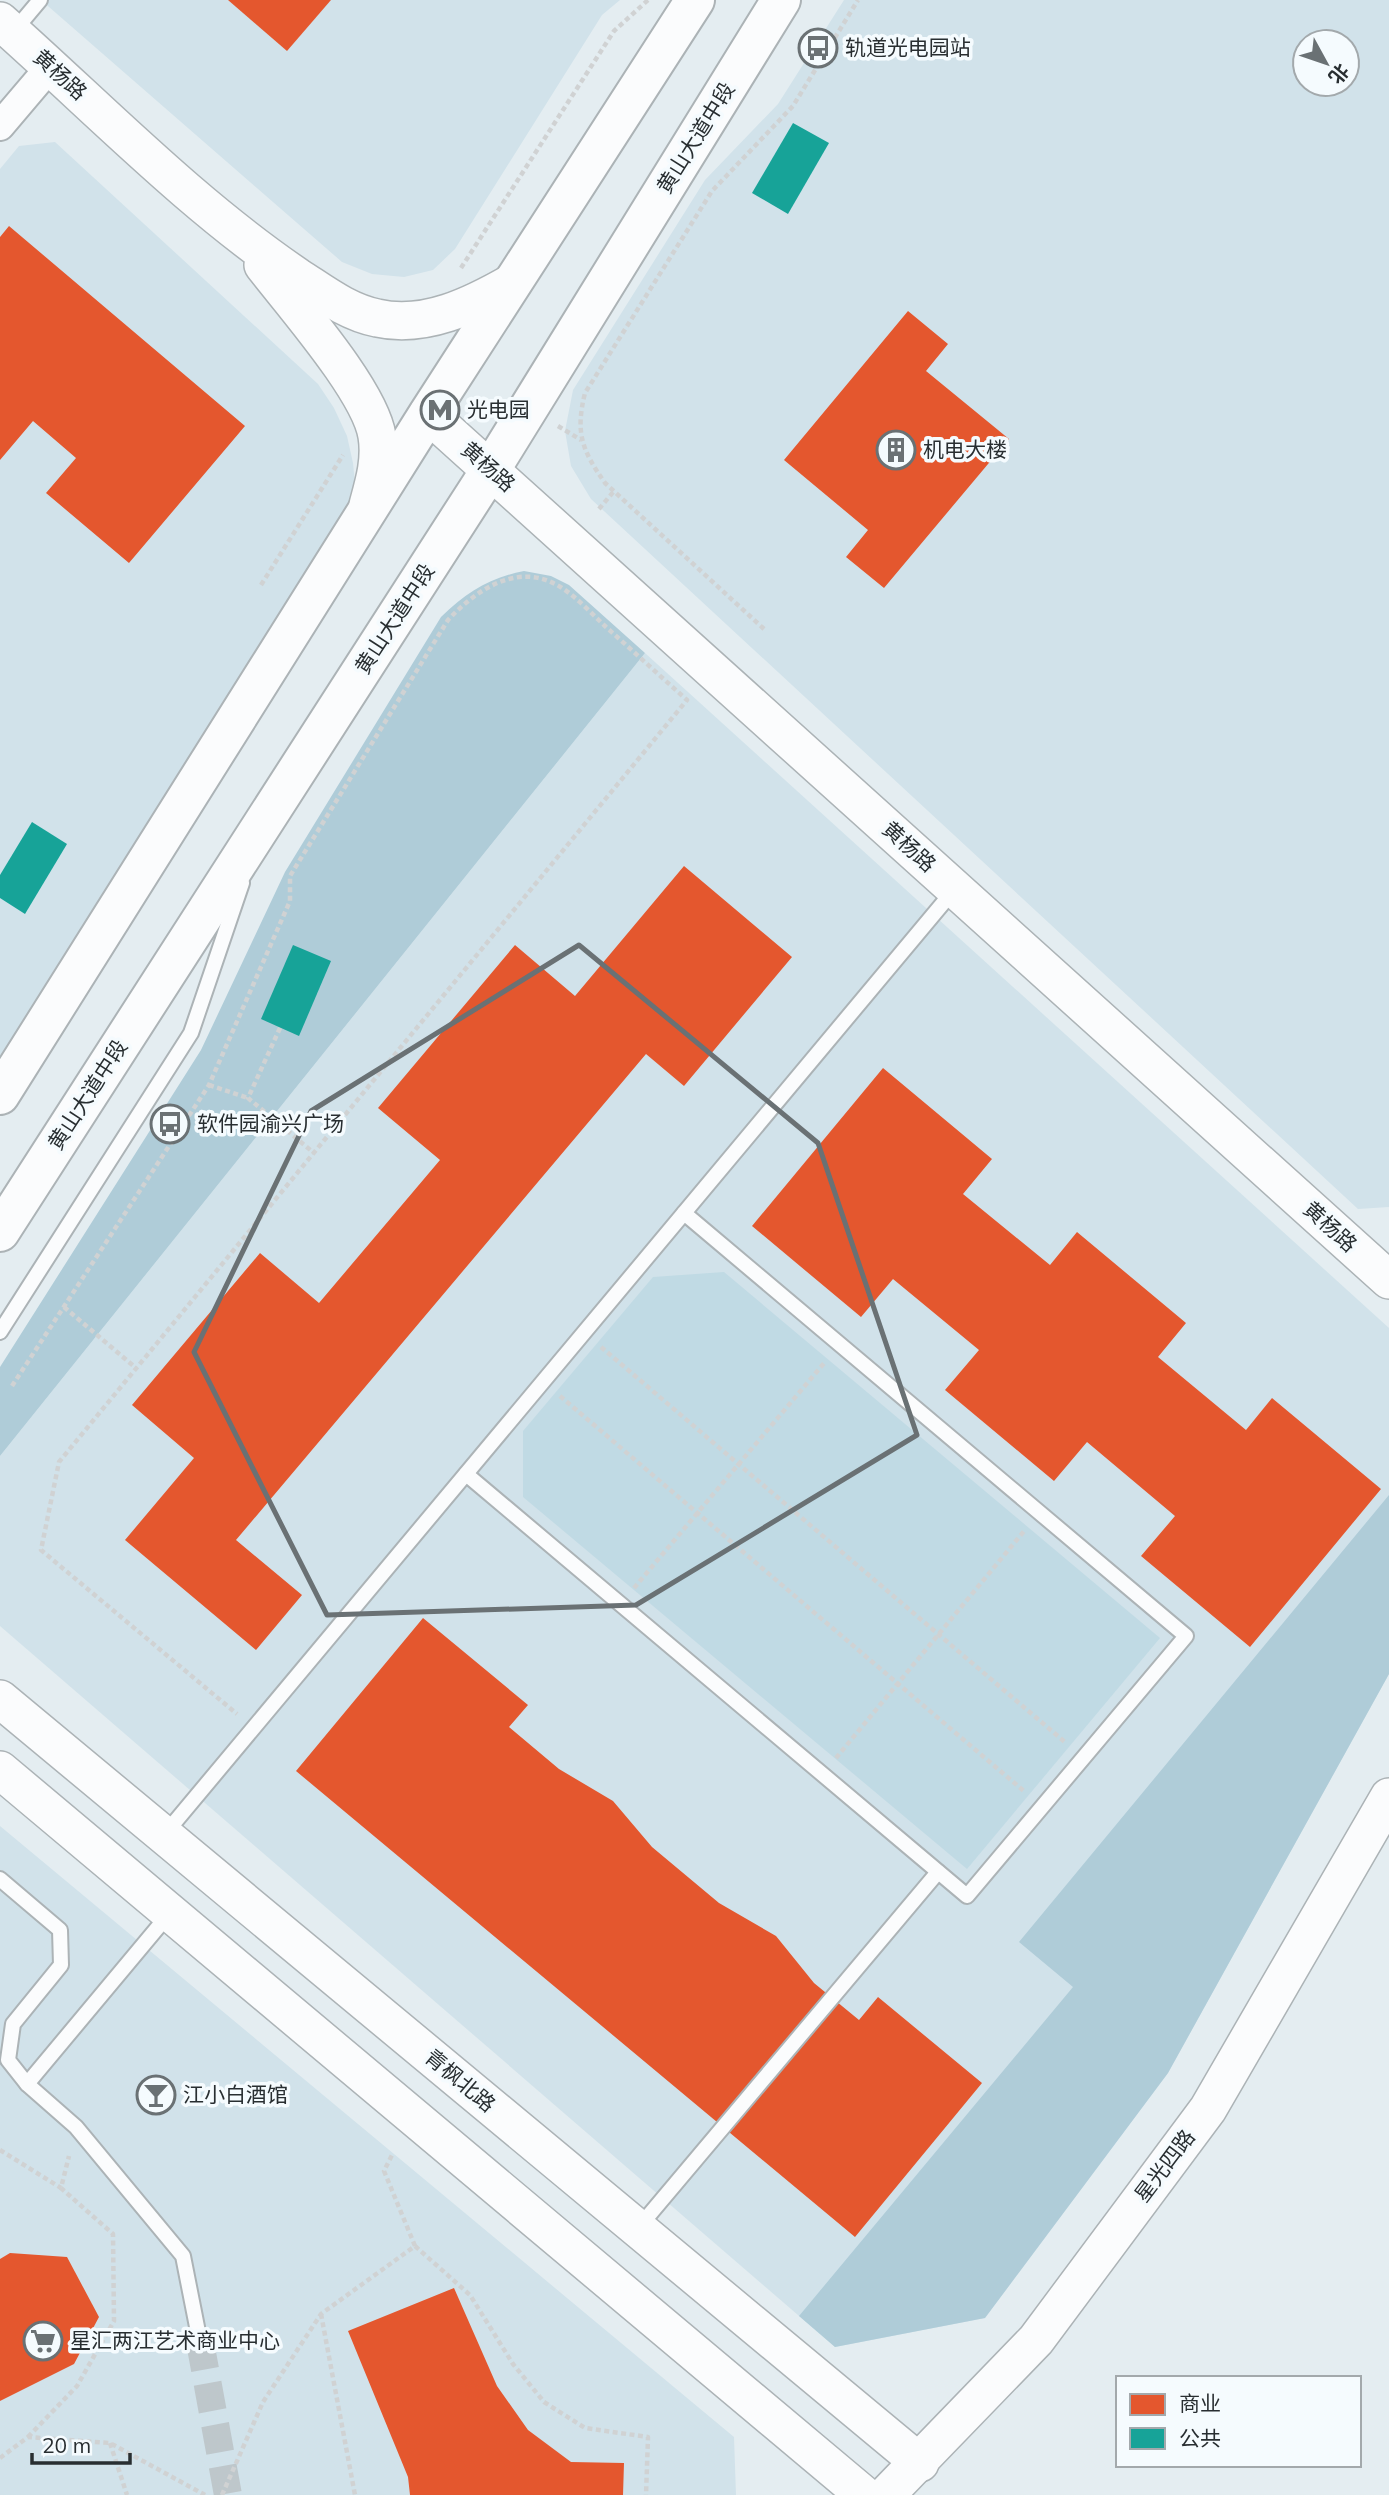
<svg xmlns="http://www.w3.org/2000/svg" width="1389" height="2495" viewBox="0 0 1389 2495" font-family="Mulish,'Noto Sans SC',sans-serif">
<style>
.built{fill:#d1e2ea;fill-rule:evenodd}
.green{fill:#c0dae4}
.forest{fill:#afccd8}
.shops{fill:#e4572e}
.public{fill:#17a398}
.lines{fill:none;stroke-linecap:round;stroke-linejoin:round}
.minor-tunnel{stroke:#bec7cb;stroke-width:28;stroke-dasharray:28 14;stroke-linecap:butt}
.service-casing{stroke:#acb3b6;stroke-width:18}
.minor-casing{stroke:#acb3b6;stroke-width:32}
.tertiary-casing{stroke:#acb3b6;stroke-width:40}
.secondary-casing{stroke:#acb3b6;stroke-width:42}
.path{stroke:#d0d2d3;stroke-width:4.5;stroke-dasharray:5 3.5;stroke-linecap:butt}
.service{stroke:#fbfcfd;stroke-width:14}
.minor{stroke:#fbfcfd;stroke-width:28}
.tertiary{stroke:#fbfcfd;stroke-width:37}
.secondary{stroke:#fbfcfd;stroke-width:38}
.marked{fill:none;stroke:#6a7174;stroke-width:5;stroke-linejoin:round}
.labels{text-anchor:middle;stroke-width:7;stroke-linejoin:round;paint-order:stroke}
.poi-label{font-size:21px;fill:#282e31;stroke:#f5fbfe;text-anchor:start}
.street-label{font-size:21px;fill:#282e31;stroke:#f5fbfe}
</style>
<rect width="100%" height="100%" fill="#e4edf1"/>
<g class="built">
<polygon points="41,0 620,0 602,15 455,249 433,270 404,277 372,274 342,262"/>
<path d="M 844,0 L 1389,0 L 1389,1207 L 1358,1209 L 591,499 L 571,466 L 565,431 L 573,390 L 705,180 L 778,104 ZM 1305,42 L 1347,42 L 1347,84 L 1305,84 Z"/>
<polygon points="55,142 318,384 334,408 347,436 353,463 356,494 0,1062 0,169 19,146"/>
<polygon points="645,653 1389,1328 1389,1674 1168,2073 985,2318 835,2347 0,1626 0,1456"/>
<polygon points="0,1826 734,2437 736,2495 0,2495"/>
</g>
<polygon class="green" points="724,1272 1160,1638 967,1869 523,1497 523,1431 653,1277"/>
<g class="forest">
<path d="M 524,571 L 551,576 L 569,585 L 645,653 L 0,1456 L 0,1367 L 201,1050 L 285,872 L 441,617 C 467,592 489,578 524,571 Z"/>
<polygon points="1389,1495 1389,1674 1168,2073 985,2318 835,2347 799,2316 1073,1987 1019,1942"/>
</g>
<g class="shops">
<polygon points="228,0 331,0 287,51"/>
<polygon points="9,226 245,426 129,563 46,493 76,458 33,421 0,460 0,237"/>
<polygon points="908,311 948,344 926,371 1009,439 884,588 846,557 868,530 784,460"/>
<polygon points="684,866 792,957 684,1086 646,1054 236,1540 302,1595 256,1650 125,1540 194,1458 132,1405 260,1253 319,1303 440,1160 378,1108 515,945 575,996"/>
<polygon points="883,1068 992,1159 963,1194 1050,1265 1077,1232 1186,1323 1158,1357 1246,1430 1272,1398 1381,1489 1250,1647 1141,1556 1175,1516 1087,1442 1054,1481 945,1390 979,1350 893,1279 861,1317 752,1226"/>
<polygon points="423,1618 528,1705 509,1727 559,1769 613,1801 652,1847 719,1903 776,1936 814,1983 859,2020 878,1997 982,2083 855,2237 296,1771"/>
<polygon points="10,2253 67,2257 99,2317 74,2364 0,2401 0,2259"/>
<polygon points="454,2288 497,2386 528,2430 571,2462 624,2463 623,2495 410,2495 408,2477 348,2331"/>
</g>
<g class="public">
<polygon points="793,123 829,143 788,214 752,193"/>
<polygon points="32,822 67,844 25,914 0,898 0,875"/>
<polygon points="293,945 331,961 299,1036 261,1019"/>
</g>
<g class="lines">
<polyline class="minor-tunnel" points="200,2342 228,2495"/>
<defs>
<g id="service">
<polyline points="14,31 40,0"/>
<polyline points="0,1332 191,1033 242,883"/>
<polyline points="466,1474 967,1896 1186,1636 684,1213"/>
<polyline points="164,1835 954,890"/>
<polyline points="0,1879 60,1930 61,1965 13,2024 8,2060 27,2084 76,2127 183,2256 200,2342"/>
<polyline points="27,2084 169,1914"/>
<polyline points="639,2227 938,1872"/>
</g>
<polyline id="minor" points="0,126 50,67"/>
<g id="tertiary">
<path d="M 0,21 C 97,107 190,204 298,277 C 323,293 347,312 377,318 C 425,329 473,305 513,282"/>
<path d="M 263,265 C 293,304 370,391 377,436 C 381,460 374,483 368,505"/>
<polyline points="428,414 1389,1280"/>
<polyline points="0,1699 920,2463"/>
<polyline points="0,1770 864,2495"/>
<polyline points="886,2495 1036,2340 1208,2109 1389,1797"/>
</g>
<g id="secondary">
<polyline points="0,1095 428,414 695,0"/>
<polyline points="0,1232 491,469 781,0"/>
</g>
</defs>
<use href="#service" class="service-casing"/>
<use href="#minor" class="minor-casing"/>
<use href="#tertiary" class="tertiary-casing"/>
<use href="#secondary" class="secondary-casing"/>
<g class="path">
<polyline points="461,268 614,31 648,0"/>
<polyline points="558,426 581,440"/>
<polyline points="599,509 614,491"/>
<polyline points="261,585 343,455"/>
<path d="M 764,629 L 605,483 C 582,450 575,433 585,393 L 712,191 L 793,106 L 858,0"/>
<polyline points="280,1028 248,1098 314,1153"/>
<polyline points="209,1085 248,1098"/>
<polyline points="64,1307 136,1368"/>
<polyline points="601,1347 1066,1743"/>
<path d="M 12,1386 L 209,1085 L 290,901 L 290,876 L 448,620 C 475,591 516,562 557,585 C 575,595 591,613 606,627 C 633,651 660,676 687,700 L 59,1462 L 41,1550 L 237,1714"/>
<polyline points="560,1396 1025,1792"/>
<polyline points="634,1588 825,1362"/>
<polyline points="836,1758 1025,1530"/>
<polyline points="0,2150 61,2188"/>
<polyline points="415,2246 470,2295 513,2364 544,2402 585,2428 648,2437 646,2495"/>
<polyline points="321,2314 355,2495"/>
<polyline points="28,2437 77,2386 114,2321 113,2234 61,2188 69,2156"/>
<polyline points="110,2443 127,2495"/>
<polyline points="0,2458 28,2437 110,2443 205,2495"/>
<polyline points="222,2495 263,2402 321,2314 415,2246 384,2171 393,2153"/>
</g>
<use href="#service" class="service"/>
<use href="#minor" class="minor"/>
<use href="#tertiary" class="tertiary"/>
<use href="#secondary" class="secondary"/>
</g>
<path class="marked" d="M 579,945 L 818,1143 L 917,1435 L 636,1605 L 327,1615 L 194,1352 L 311,1111 Z"/>
<defs>
<symbol id="bus-ring" viewBox="-11 -11 22 22"><circle r="9.5" fill="#f5fbfe" stroke="#6a7174" stroke-width="1.5"/><path d="M-5-6H5V4H4V6H2V4H-2V6H-4V4H-5ZM-3.5-4V0h7V-4ZM-3.5 1.2v1.5H-2V1.2ZM2 1.2v1.5H3.5V1.2Z" fill="#6a7174"/></symbol>
<symbol id="metro-ring" viewBox="-11 -11 22 22"><circle r="9.5" fill="#f5fbfe" stroke="#6a7174" stroke-width="1.5"/><path d="M-5.5 5V-5H-3L0 0L3-5H5.5V5H3V-.5L0 4L-3-.5V5Z" fill="#6a7174"/></symbol>
<symbol id="building-ring" viewBox="-11 -11 22 22"><circle r="9.5" fill="#f5fbfe" stroke="#6a7174" stroke-width="1.5"/><path d="M-4-6H4V6H1V3H-1V6H-4ZM-2.5-4.3h1.7v1.8h-1.7ZM.8-4.3h1.7v1.8H.8ZM-2.5-1h1.7V.8h-1.7ZM.8-1h1.7V.8H.8Z" fill="#6a7174"/></symbol>
<symbol id="bar-ring" viewBox="-11 -11 22 22"><circle r="9.5" fill="#f5fbfe" stroke="#6a7174" stroke-width="1.5"/><path d="M-6-5H6L.8 .8V4.5H3.5V6h-7V4.5H-.8V.8Z" fill="#6a7174"/></symbol>
<symbol id="supermarket-ring" viewBox="-11 -11 22 22"><circle r="9.5" fill="#f5fbfe" stroke="#6a7174" stroke-width="1.5"/><path d="M-6-5.5h2.5l.6 2H6L4.5 2H-2.5L-4.4-4H-6ZM-1.5 3.2a1.3 1.3 0 1 0 .1 0ZM3 3.2a1.3 1.3 0 1 0 .1 0Z" fill="#6a7174"/></symbol>
</defs>
<g fill-rule="evenodd">
<use href="#bus-ring" x="796" y="26" width="44" height="44"/>
<use href="#metro-ring" x="418" y="388" width="44" height="44"/>
<use href="#building-ring" x="874" y="428" width="44" height="44"/>
<use href="#bus-ring" x="148" y="1102" width="44" height="44"/>
<use href="#bar-ring" x="134" y="2073" width="44" height="44"/>
<use href="#supermarket-ring" x="21" y="2319" width="44" height="44"/>
</g>
<g class="labels">
<g class="poi-label">
<text x="845" y="55">轨道光电园站</text>
<text x="467" y="417">光电园</text>
<text x="923" y="457">机电大楼</text>
<text x="197" y="1131">软件园渝兴广场</text>
<text x="183" y="2102">江小白酒馆</text>
<text x="70" y="2348">星汇两江艺术商业中心</text>
</g>
<g class="street-label">
<text transform="translate(60 75) rotate(42)" y="7">黄杨路</text>
<text transform="translate(696 138) rotate(-58)" y="7">黄山大道中段</text>
<text transform="translate(488 467) rotate(41)" y="7">黄杨路</text>
<text transform="translate(395 619) rotate(-57)" y="7">黄山大道中段</text>
<text transform="translate(909 847) rotate(42)" y="7">黄杨路</text>
<text transform="translate(88 1095) rotate(-57)" y="7">黄山大道中段</text>
<text transform="translate(1330 1227) rotate(42)" y="7">黄杨路</text>
<text transform="translate(460 2081) rotate(40)" y="7">青枫北路</text>
<text transform="translate(1165 2166) rotate(-53)" y="7">星光四路</text>
</g>
</g>
<rect x="1116" y="2376" width="245" height="91" fill="#f5fbfe" stroke="#a3a9ac" stroke-width="2"/>
<rect x="1130" y="2394" width="35" height="21" fill="#e4572e" stroke="#a3a9ac" stroke-width="2"/>
<text x="1179" y="2411" font-size="21" fill="#282e31">商业</text>
<rect x="1130" y="2428" width="35" height="21" fill="#17a398" stroke="#a3a9ac" stroke-width="2"/>
<text x="1179" y="2446" font-size="21" fill="#282e31">公共</text>
<g transform="translate(1326 63) rotate(130)"><circle r="33" fill="#f5fbfe" stroke="#a3a9ac" stroke-width="2"/>
<path d="M0-5L12 26L0 18L-12 26Z" fill="#6a7174"/>
<text y="-10" font-size="19" font-weight="bold" text-anchor="middle" fill="#282e31">北</text>
</g>
<path d="M32 2453v10h98v-10" fill="none" stroke="#282e31" stroke-width="3.5"/>
<text x="42" y="2453" font-size="21" fill="#282e31" stroke="#f5fbfe" stroke-width="5" paint-order="stroke">20 m</text>
</svg>
